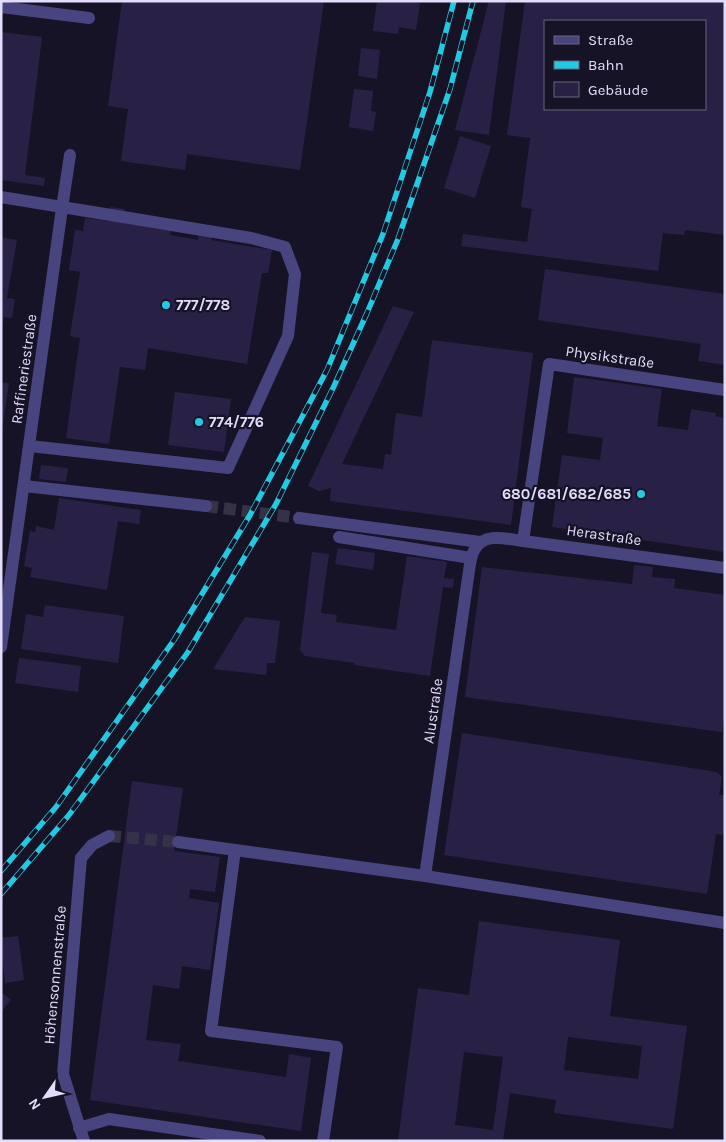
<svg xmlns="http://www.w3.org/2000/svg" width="726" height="1142" viewBox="0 0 726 1142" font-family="Karla,sans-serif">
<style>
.building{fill:#292145;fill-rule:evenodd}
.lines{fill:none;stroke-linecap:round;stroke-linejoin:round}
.minor-tunnel{stroke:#353146;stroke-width:12;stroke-dasharray:12 6;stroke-linecap:butt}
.minor{stroke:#48447f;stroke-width:12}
.rail-casing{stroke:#21cae2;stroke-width:5.5}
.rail{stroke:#171326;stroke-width:4;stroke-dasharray:11;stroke-linecap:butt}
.poi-dot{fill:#21cae2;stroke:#171326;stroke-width:2}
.labels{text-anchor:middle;stroke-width:4.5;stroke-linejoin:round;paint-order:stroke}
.poi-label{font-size:15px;font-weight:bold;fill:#e1ddfa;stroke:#171326;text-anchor:start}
.street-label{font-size:15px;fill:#e1ddfa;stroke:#171326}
</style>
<rect width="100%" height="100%" fill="#171326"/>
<g class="building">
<polygon points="122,1 324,1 300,170 187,154 185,170 121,161 128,109 108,106"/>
<polygon points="377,1 406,1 420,3 416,30 399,27 398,34 373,31"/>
<polygon points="489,1 506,1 489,135 455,130"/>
<path d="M 525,1 L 725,1 L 725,235 L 685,230 L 684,235 L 663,233 L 658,271 L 461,246 L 463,234 L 527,242 L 532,209 L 521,207 L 530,138 L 507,135 ZM 545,21 L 705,21 L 705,109 L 545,109 Z"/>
<polygon points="1,32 42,37 25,175 45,178 44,186 1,180"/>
<polygon points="361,48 380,50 377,79 358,76"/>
<polygon points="354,89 373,91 371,111 376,112 373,131 349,127"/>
<polygon points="460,136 491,146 475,198 444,188"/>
<polygon points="110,207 125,209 123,223 171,231 170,235 198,240 198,234 212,236 211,240 272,250 268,273 262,273 247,364 148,348 145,370 120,367 109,444 66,438 80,338 70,336 80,272 69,270 75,230 83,231 85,218 108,221"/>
<polygon points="1,237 17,240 7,298 15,299 12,318 4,317 2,327 1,327"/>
<polygon points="545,269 725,294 725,365 698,361 701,344 538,320"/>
<polygon points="393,306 414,312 342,464 383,469 385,454 391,455 396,413 422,417 432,340 533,353 511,525 330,501 331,488 319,491 308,486"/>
<polygon points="574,377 662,389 657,426 688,430 691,409 716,413 715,416 725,418 725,552 552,527 562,455 600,460 603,438 567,433"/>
<polygon points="1,382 9,383 2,430 1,430"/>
<polygon points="175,392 231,399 224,452 168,445"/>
<polygon points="41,465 68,468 66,482 39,479"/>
<polygon points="59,498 141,510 139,524 118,521 107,590 30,577 32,568 24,566 30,531 35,532 36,526 54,530"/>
<polygon points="338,548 375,553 373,570 335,564"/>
<polygon points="312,552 329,554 321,613 337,615 336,622 396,630 407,556 447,562 444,578 454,579 453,588 443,587 430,676 354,665 355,663 305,656 300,650"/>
<polygon points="634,565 653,567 652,577 675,579 674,588 725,595 725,713 722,732 465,697 482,567 632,584"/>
<polygon points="45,605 124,616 118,663 21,649 26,614 43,617"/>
<polygon points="245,617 280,621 275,663 267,663 266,675 213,669"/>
<polygon points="19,658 81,666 78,692 15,683"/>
<polygon points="462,733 711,771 718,773 722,777 719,795 725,795 725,822 723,835 716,834 707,894 444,855"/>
<polygon points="132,781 183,788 174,851 220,857 215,892 190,889 189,898 219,903 210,970 182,966 179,989 153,985 146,1040 181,1044 178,1061 286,1077 289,1054 311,1058 301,1131 90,1100"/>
<path d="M 479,921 L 620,940 L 610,1016 L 687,1026 L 673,1129 L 554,1113 L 556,1100 L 510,1093 L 503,1141 L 398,1141 L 418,988 L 469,995 ZM 568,1037 L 642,1046 L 638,1079 L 564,1070 ZM 464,1052 L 503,1057 L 493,1130 L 455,1125 Z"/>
<polygon points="18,936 24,980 5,983 1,950 1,938"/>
<polygon points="1,992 11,1000 1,1012"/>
</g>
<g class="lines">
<g class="minor-tunnel">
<polyline points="206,506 299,518"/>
<polyline points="109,836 178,842"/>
</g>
<g class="minor">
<polyline points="1,7 89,18"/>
<polyline points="1,197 251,238 285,247 295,274 288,336 228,468 30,446"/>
<polyline points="24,486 206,506"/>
<polyline points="299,518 480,542"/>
<polyline points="339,537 471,558"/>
<polyline points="523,541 549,364 725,390"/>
<polyline points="1,647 62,208 70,155"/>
<polyline points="178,842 235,850"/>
<path d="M 425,876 L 470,564 C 471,559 472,553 475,549 C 484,532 507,539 523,541 L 725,568"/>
<polyline points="79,1128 109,1119 260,1141"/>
<polyline points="84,1141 63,1074 81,858 92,845 109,836"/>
<polyline points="323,1141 337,1047 211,1031 235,850 425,876 725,923"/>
</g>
<defs>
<g id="rail">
<polyline points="1,871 56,807 174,640 250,515 327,370 383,234 430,92 454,1"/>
<polyline points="1,894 69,815 188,652 276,504 334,386 367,313 398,239 450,89 473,1"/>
</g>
</defs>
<use href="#rail" class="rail-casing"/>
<use href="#rail" class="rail"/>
</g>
<g class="poi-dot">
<circle cx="166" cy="305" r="5"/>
<circle cx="199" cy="422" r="5"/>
<circle cx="641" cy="494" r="5"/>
</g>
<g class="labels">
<g class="poi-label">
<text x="176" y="310">777/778</text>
<text x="209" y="427">774/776</text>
<text x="631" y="499" text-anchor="end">680/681/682/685</text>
</g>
<g class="street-label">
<text transform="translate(610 357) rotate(8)" y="5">Physikstraße</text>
<text transform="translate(24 369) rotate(-82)" y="5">Raffineriestraße</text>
<text transform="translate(604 535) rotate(8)" y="5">Herastraße</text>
<text transform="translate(433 711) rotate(-82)" y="5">Alustraße</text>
<text transform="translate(55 975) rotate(-85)" y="5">Höhensonnenstraße</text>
</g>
</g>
<rect width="726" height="1142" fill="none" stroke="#e1ddfa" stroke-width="5"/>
<rect x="544" y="20" width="162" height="90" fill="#171326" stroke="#68647b"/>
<rect x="554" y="36" width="25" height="8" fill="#48447f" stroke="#68647b"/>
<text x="588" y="45" font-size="15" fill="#e1ddfa">Straße</text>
<rect x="554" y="61" width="25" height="8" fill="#21cae2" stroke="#68647b"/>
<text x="588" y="70" font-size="15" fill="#e1ddfa">Bahn</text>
<rect x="554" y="82" width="25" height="15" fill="#292145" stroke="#68647b"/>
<text x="588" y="95" font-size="15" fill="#e1ddfa">Gebäude</text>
<g transform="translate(45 1097) rotate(236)" stroke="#171326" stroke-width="4" paint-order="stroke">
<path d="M0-4L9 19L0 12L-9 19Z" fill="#e1ddfa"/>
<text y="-8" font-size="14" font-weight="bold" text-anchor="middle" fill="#e1ddfa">N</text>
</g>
</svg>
